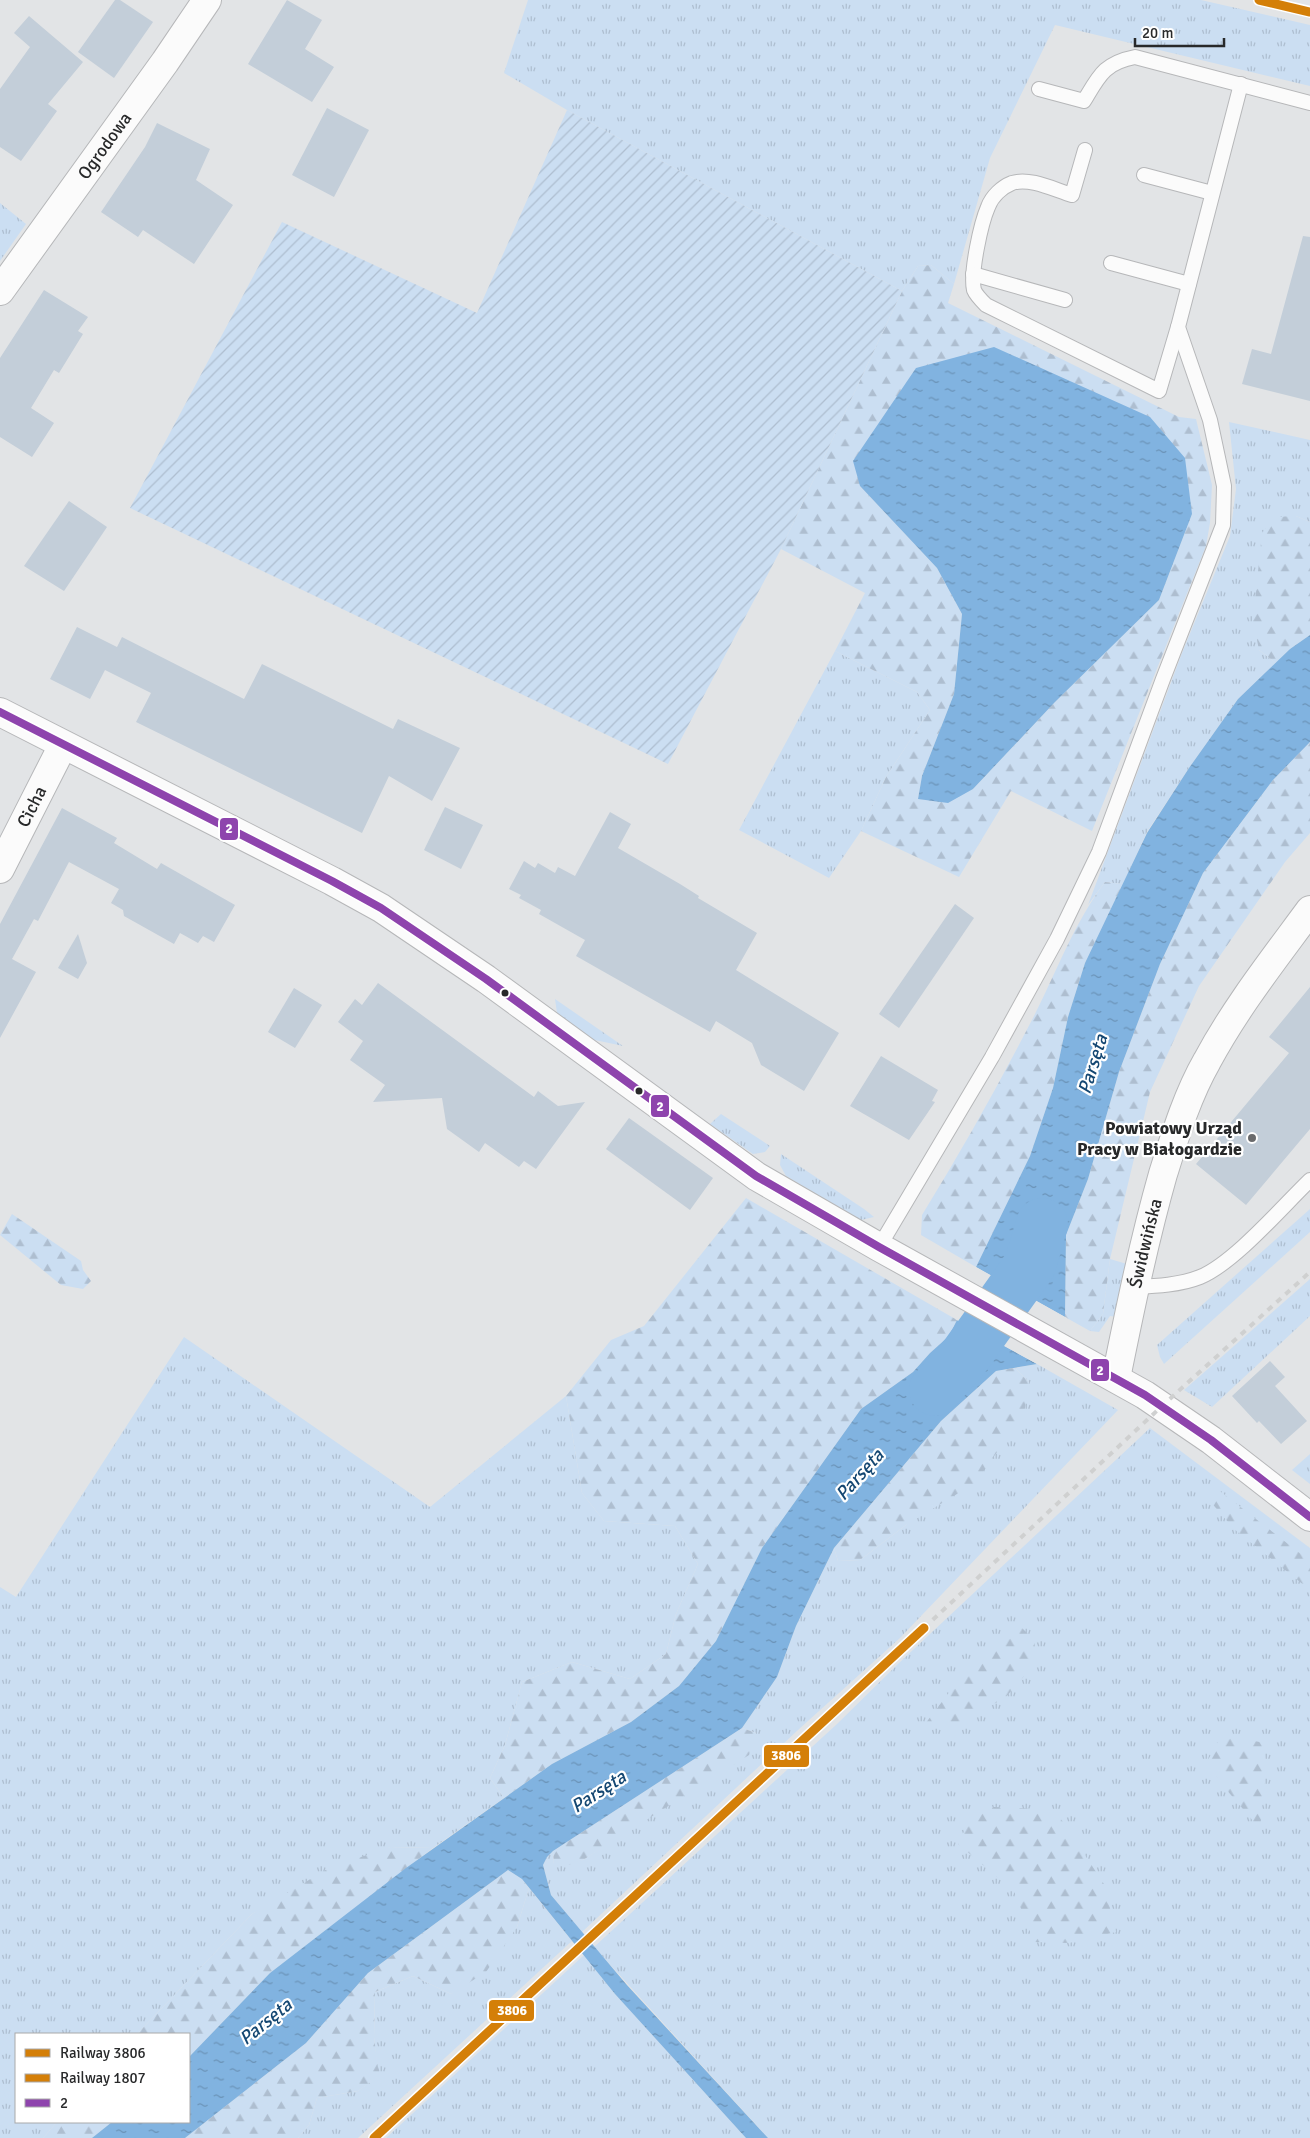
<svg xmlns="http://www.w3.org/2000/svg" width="1310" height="2138" viewBox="0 0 1310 2138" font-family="Signika,sans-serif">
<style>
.grass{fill:url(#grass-tufts)}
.forest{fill:url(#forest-firs);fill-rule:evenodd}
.garden{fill:url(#garden-furrows)}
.water{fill:url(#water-ripples)}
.pier{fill:#e2e4e6}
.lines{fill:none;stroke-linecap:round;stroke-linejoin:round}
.river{stroke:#81b3e0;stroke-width:52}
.building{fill:#c3ced9}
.lane-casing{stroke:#b6b7b9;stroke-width:16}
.street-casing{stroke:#b6b7b9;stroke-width:30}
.secondary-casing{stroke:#b6b7b9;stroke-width:30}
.lane{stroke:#fbfbfb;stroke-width:14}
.street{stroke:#fbfbfb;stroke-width:28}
.secondary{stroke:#fbfbfb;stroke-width:28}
.rail{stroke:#cfd0d0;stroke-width:4;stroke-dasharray:6 6;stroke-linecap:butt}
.bus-1-casing{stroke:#fff;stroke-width:11}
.bus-1{stroke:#8e44ad;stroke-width:8}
.rail-1-casing{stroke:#fff;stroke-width:12}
.rail-2-casing{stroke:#fff;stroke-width:12}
.rail-1{stroke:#d47f08;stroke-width:9}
.rail-2{stroke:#d47f08;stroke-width:9}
.bus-dot{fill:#28292a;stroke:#fff;stroke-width:2}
.poi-dot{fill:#696a6c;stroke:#fff;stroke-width:2}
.labels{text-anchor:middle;stroke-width:4.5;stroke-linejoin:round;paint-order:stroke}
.street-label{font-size:18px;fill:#28292a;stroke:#fff}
.poi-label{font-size:18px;font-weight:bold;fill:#28292a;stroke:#fff;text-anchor:end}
.water-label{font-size:19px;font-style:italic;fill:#144772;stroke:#fff}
.line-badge{stroke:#fff;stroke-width:2}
.badge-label{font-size:14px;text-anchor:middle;font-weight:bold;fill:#fff}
</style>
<defs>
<pattern id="grass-tufts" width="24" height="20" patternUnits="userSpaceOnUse" patternTransform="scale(1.25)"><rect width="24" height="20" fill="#cbdef2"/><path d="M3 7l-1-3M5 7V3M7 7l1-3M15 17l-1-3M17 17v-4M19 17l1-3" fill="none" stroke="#aebed0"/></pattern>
<pattern id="forest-firs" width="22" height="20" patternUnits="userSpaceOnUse" patternTransform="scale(1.25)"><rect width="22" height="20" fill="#cbdef2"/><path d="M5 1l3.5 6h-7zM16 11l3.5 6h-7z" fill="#aebed0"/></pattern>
<pattern id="garden-furrows" width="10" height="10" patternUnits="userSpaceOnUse" patternTransform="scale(1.25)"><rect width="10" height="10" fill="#cbdef2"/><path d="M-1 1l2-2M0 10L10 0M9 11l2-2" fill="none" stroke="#aebed0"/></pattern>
<pattern id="water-ripples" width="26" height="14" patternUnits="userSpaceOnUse" patternTransform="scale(1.25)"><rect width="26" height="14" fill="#81b3e0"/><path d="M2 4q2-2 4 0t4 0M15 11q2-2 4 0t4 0" fill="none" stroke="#6a92b6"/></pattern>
</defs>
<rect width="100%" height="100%" fill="#e2e4e6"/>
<g class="grass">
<polygon points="528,0 1201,0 1310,25 1310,86 1055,25 990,158 954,284 931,265 918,266 902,291 567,110 504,73"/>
<polygon points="0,203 26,224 0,261"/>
<polygon points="1229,422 1310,440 1310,522 1296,516 1259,650 1276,663 1238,699 1189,768 1147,832 1123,884 1105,882 1088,905 1182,653 1230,536 1236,489"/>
<polygon points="835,651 917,692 930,710 886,777 861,831 829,878 739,830"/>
<polygon points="555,999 623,1046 590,1039 557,1013"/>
<polygon points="721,1114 770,1146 765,1152 753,1154 710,1124"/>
<polygon points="781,1154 864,1209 874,1217 861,1220 786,1176 780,1165"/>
<polygon points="1310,1209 1310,1232 1164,1364 1160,1357 1157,1345"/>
<polygon points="1110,1259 1127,1264 1117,1317 1110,1316 1099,1332 1090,1331 1103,1314"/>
<polygon points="1310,1279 1310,1316 1212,1407 1184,1390"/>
<polygon points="184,1337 430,1507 566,1396 582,1493 604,1521 675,1526 698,1564 676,1614 666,1654 630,1679 572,1662 522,1682 505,1745 490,1778 504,1798 433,1848 390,1847 252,1914 137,2034 16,2034 16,2122 57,2122 43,2138 0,2138 0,1587 16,1597"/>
<polygon points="1037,1364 1118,1410 900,1638 798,1730 582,1932 551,1895 543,1865 547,1857 553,1851 554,1864 583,1860 622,1834 756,1733 742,1728 777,1677 796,1626 834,1548 838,1561 860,1560 906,1525 1029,1382 1015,1368"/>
<polygon points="1150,1428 1310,1548 1310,2138 768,2138 594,1947 837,1724 899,1663"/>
<polygon points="1310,1454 1310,1484 1292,1470"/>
<polygon points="529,1888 572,1941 358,2138 298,2138 309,2125 317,2098 358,2091 378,2076 374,2037 375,1992 413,1976 451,1994 517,1927"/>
<polygon points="584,1955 615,1994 746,2138 386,2138"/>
</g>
<g class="forest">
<path d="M 931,265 L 954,284 L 948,303 L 1179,417 L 1196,419 L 1212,485 L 1210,523 L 1206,546 L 1092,831 L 1011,791 L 959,877 L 861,831 L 886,777 L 930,710 L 917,692 L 835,651 L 865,593 L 781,549 L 902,291 L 918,266 ZM 860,486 L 1192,514 L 1159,600 L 1055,702 L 973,789 L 918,799 L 922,776 L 954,694 L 962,614 L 937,568 Z"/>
<polygon points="1296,516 1310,522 1310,635 1290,649 1276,663 1259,650 1253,620 1262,533 1275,517"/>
<polygon points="1310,742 1310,833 1285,862 1199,986 1150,1092 1110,1259 1103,1314 1090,1331 1065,1317 1066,1235 1088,1179 1119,1072 1160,964 1203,873 1273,780"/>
<path d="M 1105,882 L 1123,884 L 1085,963 L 1068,1017 L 1053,1088 L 1030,1156 L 976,1267 L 921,1235 L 922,1215 C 962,1150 999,1084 1034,1016 C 1057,971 1074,923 1105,882 Z"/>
<polygon points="746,1198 957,1320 949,1336 930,1353 913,1372 861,1409 762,1548 716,1641 679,1686 631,1722 552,1764 504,1798 490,1778 505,1745 522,1682 572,1662 630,1679 666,1654 676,1614 698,1564 675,1526 604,1521 582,1493 566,1396 611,1340 644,1326"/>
<polygon points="12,1214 81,1261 83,1270 91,1281 83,1289 61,1285 0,1235"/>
<polygon points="1015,1368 1029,1382 1024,1414 975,1483 906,1525 860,1560 838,1561 834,1548 941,1421 996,1371"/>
<polygon points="1216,1488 1310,1561 1310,1590 1234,1529 1209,1500"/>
<polygon points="1022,1628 1034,1640 1037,1661 1006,1697 959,1724 925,1724 957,1682"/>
<polygon points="742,1728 756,1733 749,1755 583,1860 565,1866 554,1864 553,1851"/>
<polygon points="1222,1734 1264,1743 1266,1768 1260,1829 1225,1788 1207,1762"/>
<polygon points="976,1806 1055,1810 1104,1884 1116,1932 1069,1943 1034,1942 1014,1891 958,1844"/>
<polygon points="390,1847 433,1848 270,1973 189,2057 189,2034 137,2034 252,1914 329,1868"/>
<polygon points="508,1870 522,1879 529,1888 517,1927 486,1972 451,1994 413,1976 375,1992 374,2037 379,2076 358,2091 317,2098 309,2125 298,2138 185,2138 306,2043 368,1973"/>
<polygon points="57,2122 112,2122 92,2138 43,2138"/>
</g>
<polygon class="garden" points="567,110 902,291 781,549 668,764 130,508 282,222 477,313"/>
<g class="water">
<polygon points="994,347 1150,417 1185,458 1192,514 1159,600 1055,702 973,789 948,803 918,799 922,776 954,694 962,614 937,568 860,486 853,461 916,368"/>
<polygon points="1310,635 1310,742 1273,780 1203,873 1160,964 1119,1072 1088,1179 1066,1235 1065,1317 976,1267 1030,1156 1053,1088 1068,1017 1085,963 1147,833 1189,768 1238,699 1290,649"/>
<polygon points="957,1320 1037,1364 996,1371 941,1421 834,1548 796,1626 777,1677 742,1728 553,1851 547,1857 543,1865 551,1895 626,1984 768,2138 746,2138 615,1994 522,1879 508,1870 368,1973 306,2043 185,2138 92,2138 112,2122 189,2122 189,2057 270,1973 406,1868 552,1764 631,1722 679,1686 716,1641 762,1548 861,1409 913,1372 930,1353 949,1336"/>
</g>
<g class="pier">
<polygon points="974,1266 1065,1317 1067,1318 1064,1319 975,1269"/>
<polygon points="959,1318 1038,1362 1039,1365 955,1319"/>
</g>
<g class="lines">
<polyline class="river" points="935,1390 965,1356 1030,1265 1042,1224"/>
</g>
<g class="building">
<polygon points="115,0 120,0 153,22 114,78 78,52"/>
<polygon points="287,0 322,20 305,49 334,67 312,102 248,64"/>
<polygon points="29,16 83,62 48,104 57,111 21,161 0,147 0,89 30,47 14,33"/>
<polygon points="327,108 369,130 334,197 292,175"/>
<polygon points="157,123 210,149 196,180 233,205 194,264 143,230 138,237 101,212 145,147"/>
<polygon points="1303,236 1310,237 1310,401 1242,384 1252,349 1271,354"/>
<polygon points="44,290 88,317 78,331 83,334 59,373 54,370 31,408 54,423 32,457 0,437 0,358"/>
<polygon points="69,501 107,527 64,591 24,566"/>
<polygon points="77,627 117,647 122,637 244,699 262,664 393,729 398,719 460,748 432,801 389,776 362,833 136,722 151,693 105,670 90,699 50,679"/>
<polygon points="445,807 483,825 461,869 424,850"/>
<polygon points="62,808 117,838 114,843 157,869 161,863 235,905 214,942 203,936 198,943 180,933 174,944 124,916 123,910 111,903 119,889 69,862 38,921 34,919 12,959 36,972 0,1038 0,924"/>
<polygon points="610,812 631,824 618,848 680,884 699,896 698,898 757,933 736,970 839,1033 804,1091 761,1065 752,1043 716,1021 710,1032 576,956 585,940 539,914 541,910 519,898 521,895 509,889 524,861 535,868 538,863 555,873 558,867 575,876"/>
<polygon points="955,904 974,918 899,1028 879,1014"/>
<polygon points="78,934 87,963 78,979 58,968"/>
<polygon points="378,983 534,1097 538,1091 558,1106 585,1102 536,1169 524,1161 519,1167 485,1143 479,1152 447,1129 442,1098 373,1102 385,1085 350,1060 363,1041 338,1022 355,999 362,1005"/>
<polygon points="1310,987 1310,1129 1246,1205 1196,1164 1289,1053 1269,1037"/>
<polygon points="294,988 322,1005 295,1048 268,1032"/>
<polygon points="881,1056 938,1090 932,1101 935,1102 909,1140 850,1106"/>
<polygon points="629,1118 713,1178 690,1210 606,1149"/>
<polygon points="1270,1361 1285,1377 1275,1386 1307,1421 1281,1444 1259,1421 1257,1423 1232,1396"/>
</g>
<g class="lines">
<defs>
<g id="lane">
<path d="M 1039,89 L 1084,101 C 1099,76 1104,63 1135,57 L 1310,103"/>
<path d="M 1085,150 L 1072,195 C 1055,190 1030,177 1012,183 C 1002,187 992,196 988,207 C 981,223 970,273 974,290 C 976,295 982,301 986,305 L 1159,391 L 1178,327"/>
<polyline points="1144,175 1212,193"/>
<polyline points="1111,263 1189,284"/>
<polyline points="973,274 1065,300"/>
<polyline points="879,1247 992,1057 1057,939 1099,852 1163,679 1223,525 1224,486 1210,420 1178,327 1241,84"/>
<path d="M 1134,1287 C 1156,1286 1180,1285 1200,1277 C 1234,1263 1282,1207 1310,1180"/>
</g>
<g id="street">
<path id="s1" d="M 0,869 L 63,745"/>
<path id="s2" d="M 1116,1378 C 1130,1309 1144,1241 1163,1174 C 1175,1136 1187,1096 1207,1061 C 1236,1007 1274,959 1310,910"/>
</g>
<g id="secondary">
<path id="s3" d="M 0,291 L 165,62 L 207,0"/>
<polyline points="0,712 332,881 381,908 486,979 756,1176 879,1247 1145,1395 1211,1440 1310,1517"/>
</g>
</defs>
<use href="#lane" class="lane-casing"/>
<use href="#street" class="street-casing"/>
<use href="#secondary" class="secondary-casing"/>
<use href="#lane" class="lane"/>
<use href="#street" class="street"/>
<use href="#secondary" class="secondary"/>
<polyline class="rail" points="924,1628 1162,1406 1310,1272"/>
<defs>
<polyline id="bus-1" points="0,712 332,881 381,908 486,979 756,1176 879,1247 1145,1395 1211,1440 1310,1517"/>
</defs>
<use href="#bus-1" class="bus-1-casing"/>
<use href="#bus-1" class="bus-1"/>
<defs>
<polyline id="rail-1" points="374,2138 924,1628"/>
<polyline id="rail-2" points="1259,0 1310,12"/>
</defs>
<use href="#rail-1" class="rail-1-casing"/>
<use href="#rail-2" class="rail-2-casing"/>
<use href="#rail-1" class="rail-1"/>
<use href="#rail-2" class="rail-2"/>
</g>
<g class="bus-dot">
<circle cx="505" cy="993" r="4.5"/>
<circle cx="639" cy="1091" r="4.5"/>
</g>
<circle class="poi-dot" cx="1252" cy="1138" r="5"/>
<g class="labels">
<g class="street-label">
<text dy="6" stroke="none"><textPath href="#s3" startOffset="179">Ogrodowa</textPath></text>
<text dy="6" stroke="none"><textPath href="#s1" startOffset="70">Cicha</textPath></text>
<text dy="6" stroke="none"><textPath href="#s2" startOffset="138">Świdwińska</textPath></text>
</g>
<g class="poi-label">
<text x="1242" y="1134">Powiatowy Urząd<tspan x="1242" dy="21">Pracy w Białogardzie</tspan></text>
</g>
<g class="water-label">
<text transform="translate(1092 1064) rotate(-73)" y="7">Parsęta</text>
<text transform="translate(859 1474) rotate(-48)" y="7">Parsęta</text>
<text transform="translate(598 1791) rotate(-33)" y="7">Parsęta</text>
<text transform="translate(265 2021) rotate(-39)" y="7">Parsęta</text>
</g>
</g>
<g class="line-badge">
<rect x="219" y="817" width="20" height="24" rx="5" fill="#8e44ad"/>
<rect x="650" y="1094" width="20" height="24" rx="5" fill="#8e44ad"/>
<rect x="1090" y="1358" width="20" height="24" rx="5" fill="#8e44ad"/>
<rect x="763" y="1744" width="47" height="24" rx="5" fill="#d47f08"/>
<rect x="488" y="1999" width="47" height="23" rx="5" fill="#d47f08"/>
</g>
<g class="badge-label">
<text x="229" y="833">2</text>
<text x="660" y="1111">2</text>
<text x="1100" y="1375">2</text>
<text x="786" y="1760">3806</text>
<text x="512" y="2015">3806</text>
</g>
<rect x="15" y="2033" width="175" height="90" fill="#ffffff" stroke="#a9a9aa"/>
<rect x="25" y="2049" width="25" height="8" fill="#d47f08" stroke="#a9a9aa"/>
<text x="60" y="2058" font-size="15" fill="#28292a">Railway 3806</text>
<rect x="25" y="2074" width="25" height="8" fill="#d47f08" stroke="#a9a9aa"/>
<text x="60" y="2083" font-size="15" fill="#28292a">Railway 1807</text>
<rect x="25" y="2099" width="25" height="8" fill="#8e44ad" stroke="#a9a9aa"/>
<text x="60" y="2108" font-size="15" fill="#28292a">2</text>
<path d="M1135 38v8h89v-8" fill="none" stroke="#28292a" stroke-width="2.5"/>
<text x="1142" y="38" font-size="15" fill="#28292a" stroke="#ffffff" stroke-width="4" paint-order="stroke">20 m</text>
</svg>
